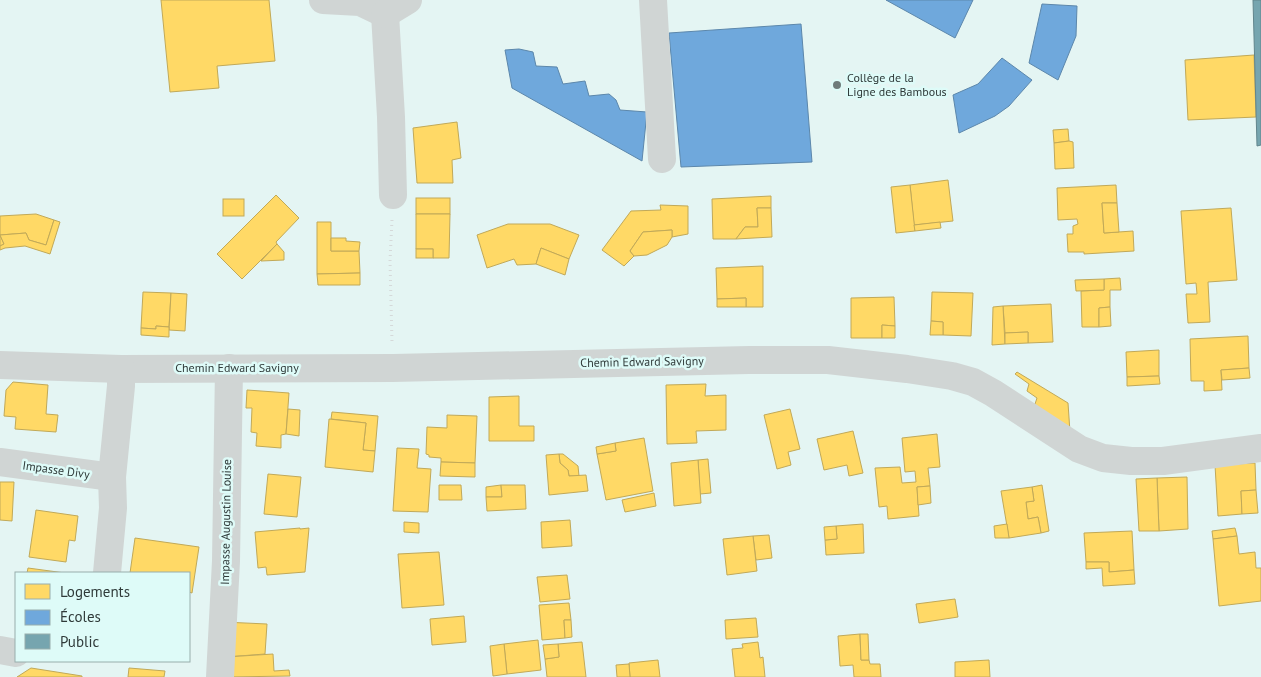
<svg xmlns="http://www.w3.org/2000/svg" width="1261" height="677" viewBox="0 0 1261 677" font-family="'PT Sans',sans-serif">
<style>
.homes{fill:#ffd966;stroke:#c1a958}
.schools{fill:#6fa8dc;stroke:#5c87ab}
.public{fill:#76a5af;stroke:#61858c}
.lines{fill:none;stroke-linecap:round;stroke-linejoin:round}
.path{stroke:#d5d9d9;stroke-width:3;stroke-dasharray:1 4;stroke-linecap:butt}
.minor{stroke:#d0d5d4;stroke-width:28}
.poi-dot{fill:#6e7b7a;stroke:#defbf8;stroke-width:2}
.labels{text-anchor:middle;stroke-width:5;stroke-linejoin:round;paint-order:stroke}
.poi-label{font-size:12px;fill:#2f3a39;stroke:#defbf8;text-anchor:start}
.street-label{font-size:12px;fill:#2f3a39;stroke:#defbf8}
</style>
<rect width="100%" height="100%" fill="#e4f5f3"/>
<g class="homes">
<polygon points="161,0 269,0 275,61 217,66 219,88 170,92"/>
<polygon points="1254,55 1256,117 1188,120 1185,60"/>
<polygon points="457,122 461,158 452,160 453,183 417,183 413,128"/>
<polygon points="1068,129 1069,141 1054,143 1053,130"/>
<polygon points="1069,141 1073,142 1074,168 1055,169 1054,143"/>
<polygon points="948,180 953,221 914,225 910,185"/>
<polygon points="910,185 915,231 896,233 891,187"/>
<polygon points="1116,185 1117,203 1102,203 1104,233 1133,231 1134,251 1084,254 1084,252 1068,252 1067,234 1073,234 1073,226 1078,224 1077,219 1058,220 1057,188"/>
<polygon points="276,195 299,218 276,242 277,244 242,279 217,254"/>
<polygon points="771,196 771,208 757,208 758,227 745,227 736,239 713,239 712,199"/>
<rect x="416" y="198" width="34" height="16"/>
<rect x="223" y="199" width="21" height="17"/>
<polygon points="1102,203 1117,203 1119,232 1104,233"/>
<polygon points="660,205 688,206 688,234 672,237 672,230 643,232 630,251 634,256 624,266 602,250 631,211 661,210"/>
<polygon points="757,208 771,208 772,237 736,239 745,227 758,227"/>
<polygon points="1231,208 1237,280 1208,282 1210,322 1188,323 1186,294 1197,294 1196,283 1186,284 1181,211"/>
<polygon points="36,214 54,220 46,245 29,240 26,233 0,235 4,244 0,246 0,216"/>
<polygon points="416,214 450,214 449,258 433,258 433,249 416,249"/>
<polygon points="54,220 60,222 50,254 25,246 5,248 0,250 0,246 4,244 0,235 26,233 29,240 46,245"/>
<polygon points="317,222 331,222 331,251 359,251 360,273 317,274"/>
<polygon points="940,222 941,228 915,231 914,225"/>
<polygon points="508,224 550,224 579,235 569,259 541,248 536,264 517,265 514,259 487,268 477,235"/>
<polygon points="672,230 672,237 667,245 647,255 634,256 630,251 643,232"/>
<polygon points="331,238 346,238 346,241 360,242 359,251 331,251"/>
<polygon points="277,244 284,252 284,260 261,261"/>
<polygon points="541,248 569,259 565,275 536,264"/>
<rect x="416" y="249" width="17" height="9"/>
<polygon points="763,266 763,307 746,307 746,298 717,299 716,268"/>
<polygon points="360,273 360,285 318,285 317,274"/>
<polygon points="1120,278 1121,290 1110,290 1110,307 1099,308 1099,327 1082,327 1081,291 1104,290 1104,279"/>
<polygon points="1104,279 1104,290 1076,291 1075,280"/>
<polygon points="143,292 171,293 169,327 156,326 156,329 141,328"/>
<polygon points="932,292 973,293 971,336 943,335 943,322 931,321"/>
<polygon points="171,293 187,294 185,331 169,330"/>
<polygon points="894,297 895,326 882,325 882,338 851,338 851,298"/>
<polygon points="746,298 746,307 717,307 717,299"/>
<polygon points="1051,304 1053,342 1028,343 1028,332 1005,333 1003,306"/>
<polygon points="1003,306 1005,344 992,345 993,307"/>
<polygon points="1110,307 1111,326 1099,327 1099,308"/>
<polygon points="931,321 943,322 943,335 930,335"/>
<polygon points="882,325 895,326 895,338 882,338"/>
<polygon points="156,326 169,327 169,337 141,335 141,328 156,329"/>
<polygon points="1028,332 1028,343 1005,344 1005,333"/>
<polygon points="1248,336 1249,368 1221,370 1222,390 1204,391 1204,381 1191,381 1190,339"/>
<polygon points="1159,350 1159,376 1127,377 1126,352"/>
<polygon points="1249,368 1250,378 1222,380 1221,370"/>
<polygon points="1017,372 1068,403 1070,432 1034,407 1037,398 1027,391 1029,384 1015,374"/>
<polygon points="1159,376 1160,384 1127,386 1127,377"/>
<polygon points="13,382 48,385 46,414 58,415 56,432 15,429 16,417 4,416 6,390"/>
<polygon points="706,384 705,396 726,395 726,430 696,431 697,443 667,444 666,385"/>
<polygon points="247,390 289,393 286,434 281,435 281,448 256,446 257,433 251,432 252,408 246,408"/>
<polygon points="519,396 519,426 534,426 534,441 489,441 489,397"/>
<polygon points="288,409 300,410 299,436 286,434"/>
<polygon points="790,409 800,449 788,452 791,465 777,469 764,415"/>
<polygon points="332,412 378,416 375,451 363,450 366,423 331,419"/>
<polygon points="447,415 477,416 475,463 441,462 441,458 429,457 429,455 426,454 427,427 447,428"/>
<polygon points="329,419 366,423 363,450 375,451 373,472 325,467"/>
<polygon points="853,431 863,473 849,476 847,465 824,470 817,439"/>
<polygon points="937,434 940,467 928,468 930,486 917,487 919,516 888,519 887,506 879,507 875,468 900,467 902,483 916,482 915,471 905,472 902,438"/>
<polygon points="644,438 653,491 606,500 597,454 616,451 615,443"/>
<polygon points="615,443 616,451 597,454 596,447"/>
<polygon points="397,448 419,449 417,468 431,469 428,512 393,511"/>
<polygon points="559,454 563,454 578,466 579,476 569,476 568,470 560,463"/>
<polygon points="559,454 560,463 568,470 569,476 586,475 588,491 549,495 546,455"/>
<polygon points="708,459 711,493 700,494 698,460"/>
<polygon points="698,460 701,503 674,506 671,463"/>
<polygon points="441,462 475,463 475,477 440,476"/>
<polygon points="1255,463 1256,490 1241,491 1242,514 1218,516 1215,465"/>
<polygon points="268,474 301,477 297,517 264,514"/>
<polygon points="1187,477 1188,529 1159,531 1157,478"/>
<polygon points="1157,478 1159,531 1139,531 1136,479"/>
<polygon points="0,482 14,482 12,521 0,520"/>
<polygon points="439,485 461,485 462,500 439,500"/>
<polygon points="501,485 502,497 486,497 486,487"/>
<polygon points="501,485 525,485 526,509 487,511 486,497 502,497"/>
<polygon points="1042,485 1049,531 1041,533 1038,517 1028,519 1026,502 1034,501 1032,487"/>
<polygon points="930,486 931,503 918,505 917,487"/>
<polygon points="1032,487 1034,501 1026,502 1028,519 1038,517 1041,533 1009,538 1001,491"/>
<polygon points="1256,490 1258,513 1242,514 1241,491"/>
<polygon points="654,493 656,506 625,512 622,500"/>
<polygon points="36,510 78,516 75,541 69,540 66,562 29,557"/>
<polygon points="570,520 572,546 542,548 541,522"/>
<polygon points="404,522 419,523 419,533 404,532"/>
<polygon points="863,524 864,553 826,555 825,540 837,539 836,526"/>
<polygon points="1007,524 1009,538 995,538 994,526"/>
<polygon points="836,526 837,539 825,540 824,527"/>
<polygon points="300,528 300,529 309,528 305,572 267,575 266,567 258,568 255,532"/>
<polygon points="1235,528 1237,536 1213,539 1212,531"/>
<polygon points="1132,531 1134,570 1109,572 1109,562 1086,562 1084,533"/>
<polygon points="769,535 772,558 756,560 753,536"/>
<polygon points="753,536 757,571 727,575 723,539"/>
<polygon points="1237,536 1239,554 1255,552 1256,568 1261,568 1261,601 1219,606 1213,539"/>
<polygon points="135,538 199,547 192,593 189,592 189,573 130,573"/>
<polygon points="439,552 444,605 402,608 398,554"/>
<polygon points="1086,562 1109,562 1109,572 1134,570 1135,584 1103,586 1102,568 1086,569"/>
<polygon points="28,568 65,573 27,573"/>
<polygon points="567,575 570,599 540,602 537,577"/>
<polygon points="955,599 958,617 919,623 916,604"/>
<polygon points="569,603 571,620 564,620 565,638 542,640 539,605"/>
<polygon points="464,616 466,642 432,645 430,619"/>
<polygon points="756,618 758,637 726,639 725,620"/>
<polygon points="564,620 571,620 572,637 565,638"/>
<polygon points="223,622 267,624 265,654 226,657"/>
<polygon points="860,634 861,660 869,660 870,664 880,664 881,677 854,677 853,665 840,666 838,636"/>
<polygon points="860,634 868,634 869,660 861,660"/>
<polygon points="538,640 541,670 507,674 504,644"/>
<polygon points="582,642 586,677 547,677 545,659 559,657 558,644"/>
<polygon points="758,642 760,658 763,657 765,677 735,677 732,649 743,648 742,644"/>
<polygon points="504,644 507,674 493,676 490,646"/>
<polygon points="558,644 559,657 545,659 543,645"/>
<polygon points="273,654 274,671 289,670 290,676 228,677 226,657"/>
<polygon points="658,660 660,677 630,677 629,663"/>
<polygon points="989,660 990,677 955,677 955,662"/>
<polygon points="629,664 630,677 617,677 616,665"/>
<polygon points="31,668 82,676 82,677 17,677"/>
<polygon points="129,668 165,671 164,677 128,677"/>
</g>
<g class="schools">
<polygon points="886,0 973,0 955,38"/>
<polygon points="1042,4 1077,6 1076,36 1058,80 1029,63"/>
<polygon points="801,24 812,162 681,167 669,33"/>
<polygon points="519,49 533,52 536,66 557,67 563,84 585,81 589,96 609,94 616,100 620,110 647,112 642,161 512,88 505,50"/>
<polygon points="1002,58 1032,80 1009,106 995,116 959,133 953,95 978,84"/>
</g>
<polygon class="public" points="1253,0 1261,0 1261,145 1257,146"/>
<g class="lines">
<polyline class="path" points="392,220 390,261 392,342"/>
<g class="minor">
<polyline points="323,0 360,2 385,14"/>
<polyline points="653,0 662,159"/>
<polyline points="385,14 391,117 393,195"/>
<polyline points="385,14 408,0"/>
<polyline points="0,365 121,369 393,368 749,360 828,360 907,369 952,376 973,382 993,393 1079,449 1103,458 1131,461 1163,461 1261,448"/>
<polyline points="0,462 112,477"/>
<polyline points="107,573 113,508 112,477 121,386 121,369"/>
<polyline points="0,650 16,653"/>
<polyline points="220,677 226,561 229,368"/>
</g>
</g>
<circle class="poi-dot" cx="837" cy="85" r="5"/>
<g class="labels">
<g class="poi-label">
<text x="847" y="82">Collège de la<tspan x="847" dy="14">Ligne des Bambous</tspan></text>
</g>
<g class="street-label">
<text transform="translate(642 362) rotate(-1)" y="4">Chemin Edward Savigny</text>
<text x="237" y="372">Chemin Edward Savigny</text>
<text transform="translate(56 470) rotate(8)" y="4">Impasse Divy</text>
<text transform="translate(226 522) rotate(-89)" y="4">Impasse Augustin Louise</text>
</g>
</g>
<rect x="15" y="572" width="175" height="90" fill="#defbf8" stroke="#98aeac"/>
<rect x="25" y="584" width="25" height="15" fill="#ffd966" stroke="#98aeac"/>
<text x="60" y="597" font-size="15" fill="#2f3a39">Logements</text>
<rect x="25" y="610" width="25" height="15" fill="#6fa8dc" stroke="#98aeac"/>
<text x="60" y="622" font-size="15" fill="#2f3a39">Écoles</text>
<rect x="25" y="634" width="25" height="15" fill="#76a5af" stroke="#98aeac"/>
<text x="60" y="647" font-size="15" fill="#2f3a39">Public</text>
</svg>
